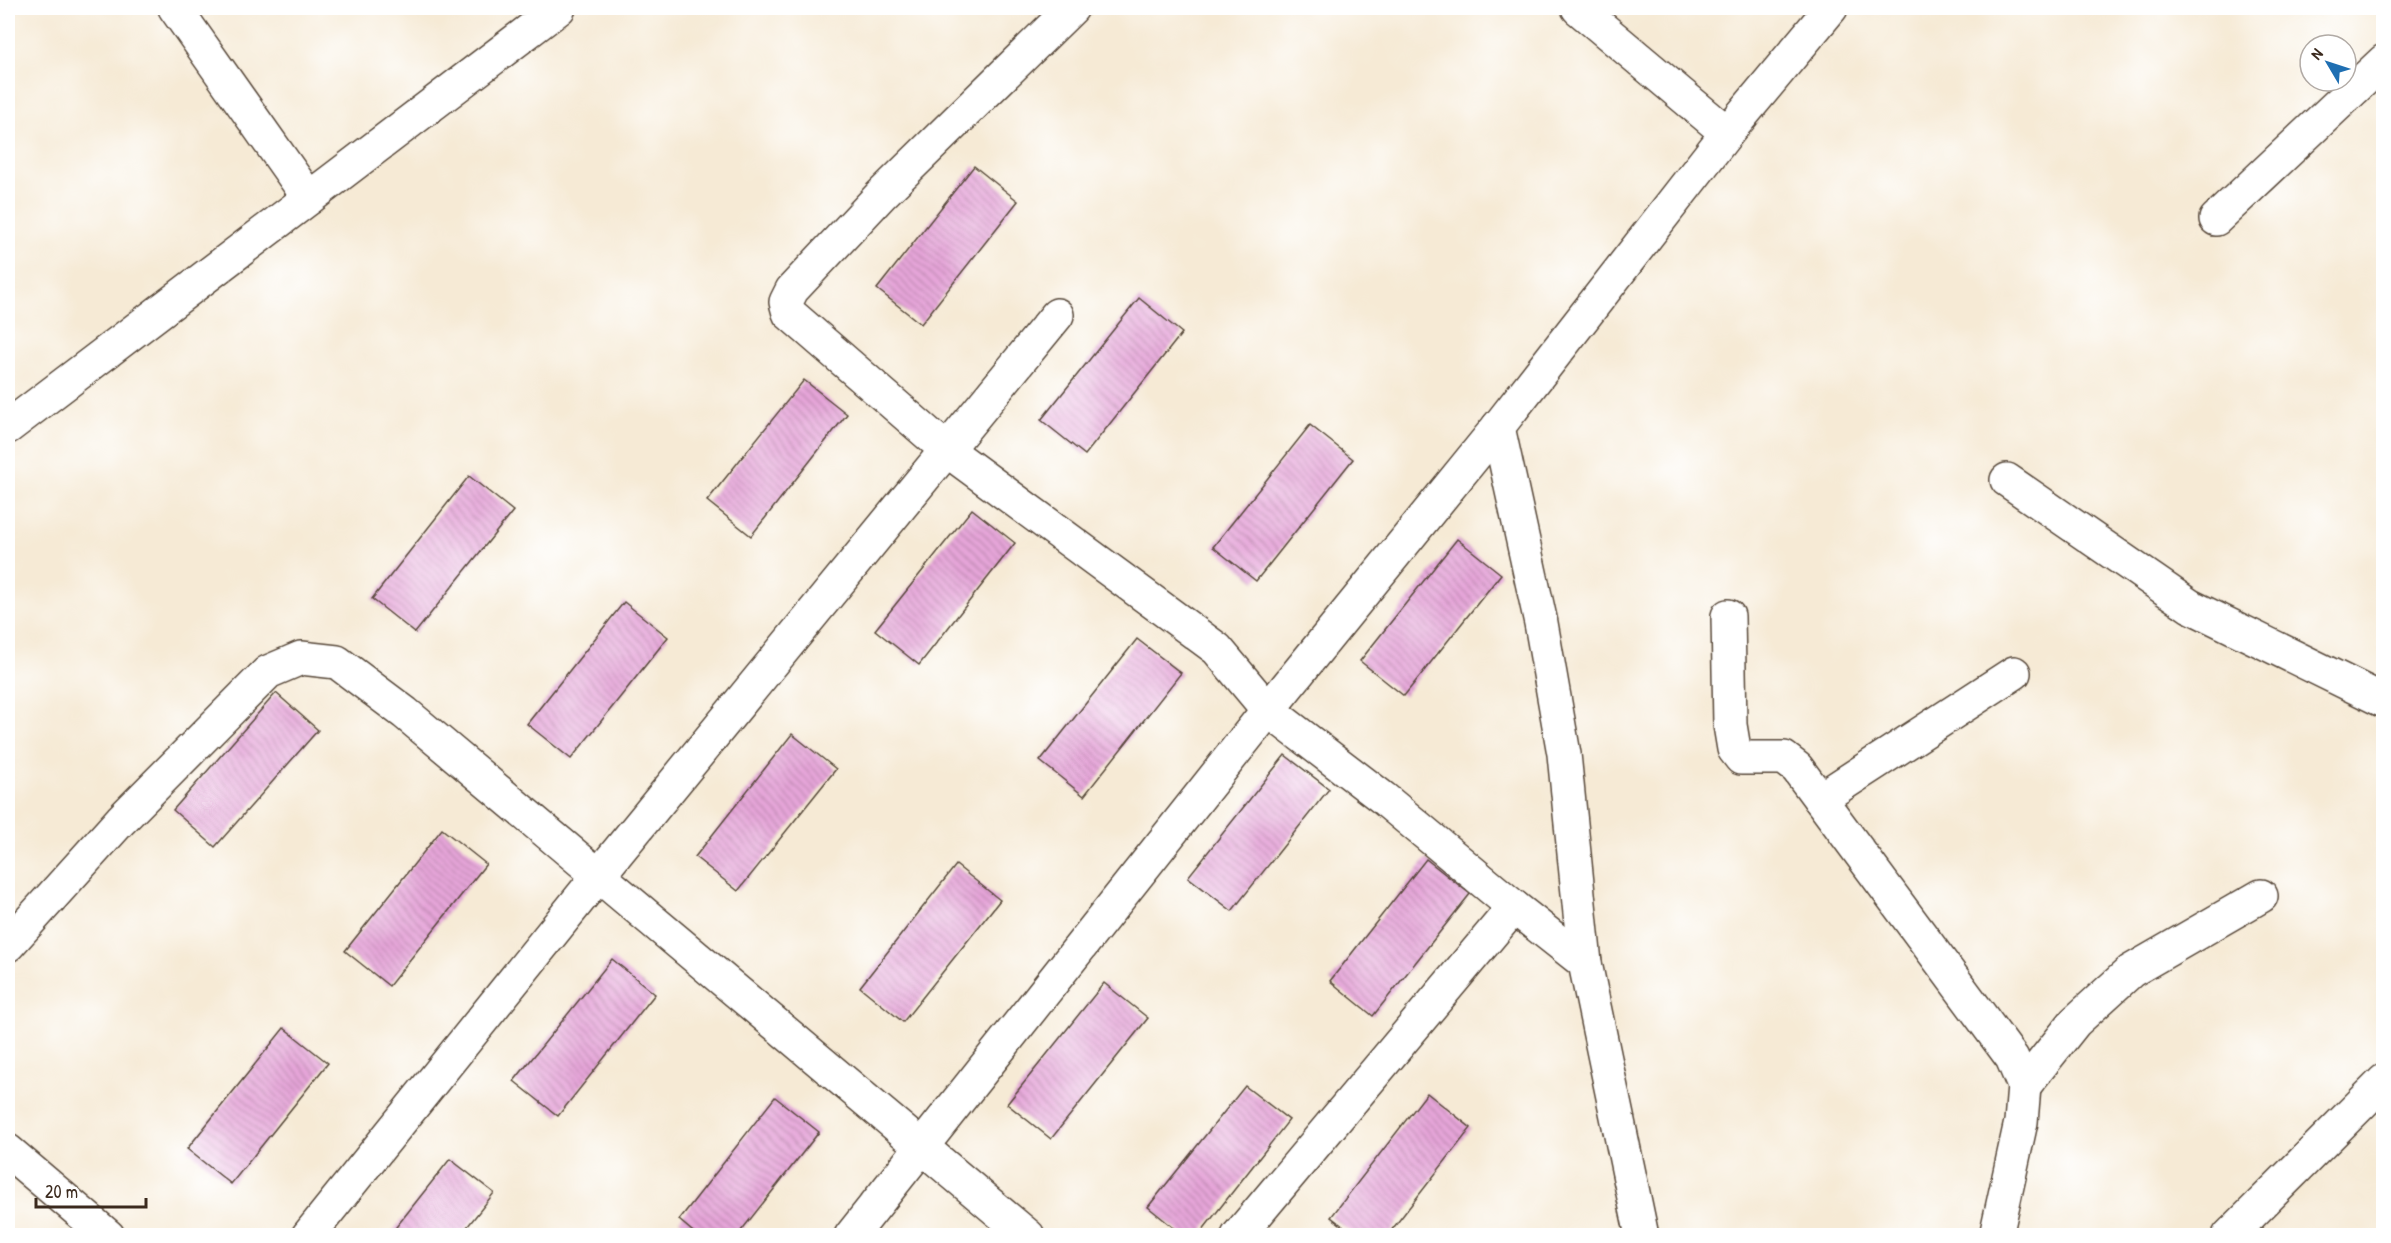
<svg xmlns="http://www.w3.org/2000/svg" width="2391" height="1243" viewBox="0 0 2391 1243" font-family="'Patrick Hand',sans-serif">
<style>
.building{fill:url(#building-back-hatch)}
.lines{fill:none;stroke-linecap:round;stroke-linejoin:round}
.street-casing{stroke:#574739;stroke-width:36}
.street{stroke:#fff;stroke-width:33}
</style>
<defs>
<pattern id="building-back-hatch" width="6" height="6" patternUnits="userSpaceOnUse" patternTransform="scale(1.5)"><rect width="6" height="6" fill="#e6a5d9"/><path d="M-1 5l2 2M0 0l6 6M5-1l2 2" fill="none" stroke="#bc87af"/></pattern>
</defs>
<rect width="100%" height="100%" fill="#fff"/>
<filter id="ink" filterUnits="userSpaceOnUse"><feTurbulence type="fractalNoise" baseFrequency=".0167" numOctaves="2"/><feDisplacementMap in="SourceGraphic" scale="12" xChannelSelector="R" yChannelSelector="G"/><feConvolveMatrix kernelMatrix="1 2 1 2 8 2 1 2 1" color-interpolation-filters="sRGB"/></filter>
<filter id="wash" filterUnits="userSpaceOnUse"><feTurbulence type="fractalNoise" baseFrequency=".008" numOctaves="4" result="noise"/><feDisplacementMap in="SourceGraphic" scale="24" xChannelSelector="R" yChannelSelector="G"/><feGaussianBlur stdDeviation="1.35" result="paint"/><feColorMatrix in="noise" values="0 0 0 0 0 0 0 0 0 0 0 0 0 0 0 0 0 1.4 0 .05"/><feComposite in="paint" operator="in"/></filter>
<g filter="url(#wash)">
<rect width="100%" height="100%" fill="#f6ead5"/>
<g id="blocks">
<g class="building">
<polygon points="974,166 1018,201 921,324 877,289"/>
<polygon points="1139,298 1182,333 1085,455 1041,420"/>
<polygon points="804,380 847,414 751,536 707,501"/>
<polygon points="1310,425 1353,459 1256,581 1213,547"/>
<polygon points="469,476 513,511 415,633 372,599"/>
<polygon points="972,509 1015,543 919,665 875,630"/>
<polygon points="1457,539 1501,574 1404,696 1360,661"/>
<polygon points="624,602 668,637 571,759 527,724"/>
<polygon points="1137,639 1181,673 1084,796 1040,761"/>
<polygon points="276,693 318,730 215,847 173,810"/>
<polygon points="792,734 836,769 738,891 695,857"/>
<polygon points="1285,755 1329,789 1232,911 1188,877"/>
<polygon points="442,829 486,864 389,986 345,951"/>
<polygon points="1426,859 1470,894 1373,1016 1330,981"/>
<polygon points="956,865 1000,900 903,1022 860,987"/>
<polygon points="612,959 655,994 558,1116 514,1081"/>
<polygon points="1104,983 1148,1018 1051,1139 1007,1104"/>
<polygon points="284,1028 328,1063 231,1184 187,1149"/>
<polygon points="1245,1086 1289,1120 1198,1236 1184,1236 1148,1207"/>
<polygon points="1427,1093 1471,1128 1387,1236 1356,1236 1331,1217"/>
<polygon points="775,1097 819,1132 737,1236 698,1236 679,1220"/>
<polygon points="450,1159 494,1193 460,1236 389,1236"/>
</g>
</g>
</g>
<g filter="url(#ink)">
<use href="#blocks" fill-opacity="0" stroke="#574739" stroke-width="1.5"/>
<g class="lines">
<defs>
<g id="street">
<polyline points="175,8 309,198"/>
<polyline points="1072,8 881,195 792,290 786,302 789,313 948,451 1217,649 1268,710 1383,798 1514,907 1585,963 1642,1236"/>
<polyline points="1578,8 1727,133"/>
<polyline points="2216,219 2384,61"/>
<polyline points="8,427 559,8"/>
<polyline points="1498,427 1541,623 1564,754 1585,963"/>
<polyline points="2007,480 2190,606 2384,701"/>
<polyline points="1728,616 1730,725 1734,749 1741,758 1784,758 1797,768 2012,1058 2024,1086 2021,1122 1996,1236"/>
<polyline points="1820,799 2014,673"/>
<polyline points="8,945 121,820 268,672 301,658 337,662 405,713 1028,1236"/>
<polyline points="2024,1086 2075,1022 2131,971 2261,896"/>
<polyline points="8,1151 108,1236"/>
<polyline points="308,1236 598,876 1057,315"/>
<polyline points="851,1236 1268,710 1498,427 1727,133 1831,8"/>
<polyline points="1238,1236 1514,907"/>
<polyline points="2229,1236 2384,1081"/>
</g>
</defs>
<use href="#street" class="street-casing"/>
<use href="#street" class="street"/>
</g>
</g>
<rect width="2391" height="1243" fill="none" stroke="#fff" stroke-width="30"/>
<g transform="translate(2328 63) rotate(309)"><circle r="28" fill="#ffffff" stroke="#b1aaa5" stroke-width="1.5"/>
<path d="M0-4.5L10 22L0 15L-10 22Z" fill="#1f6fb2"/>
<text y="-9" font-size="16" font-weight="bold" text-anchor="middle" fill="#3b2a1e">N</text>
</g>
<path d="M36 1198v9h110v-9" fill="none" stroke="#3b2a1e" stroke-width="3"/>
<text x="45" y="1198" font-size="18" fill="#3b2a1e" stroke="#ffffff" stroke-width="4.5" paint-order="stroke">20 m</text>
</svg>
